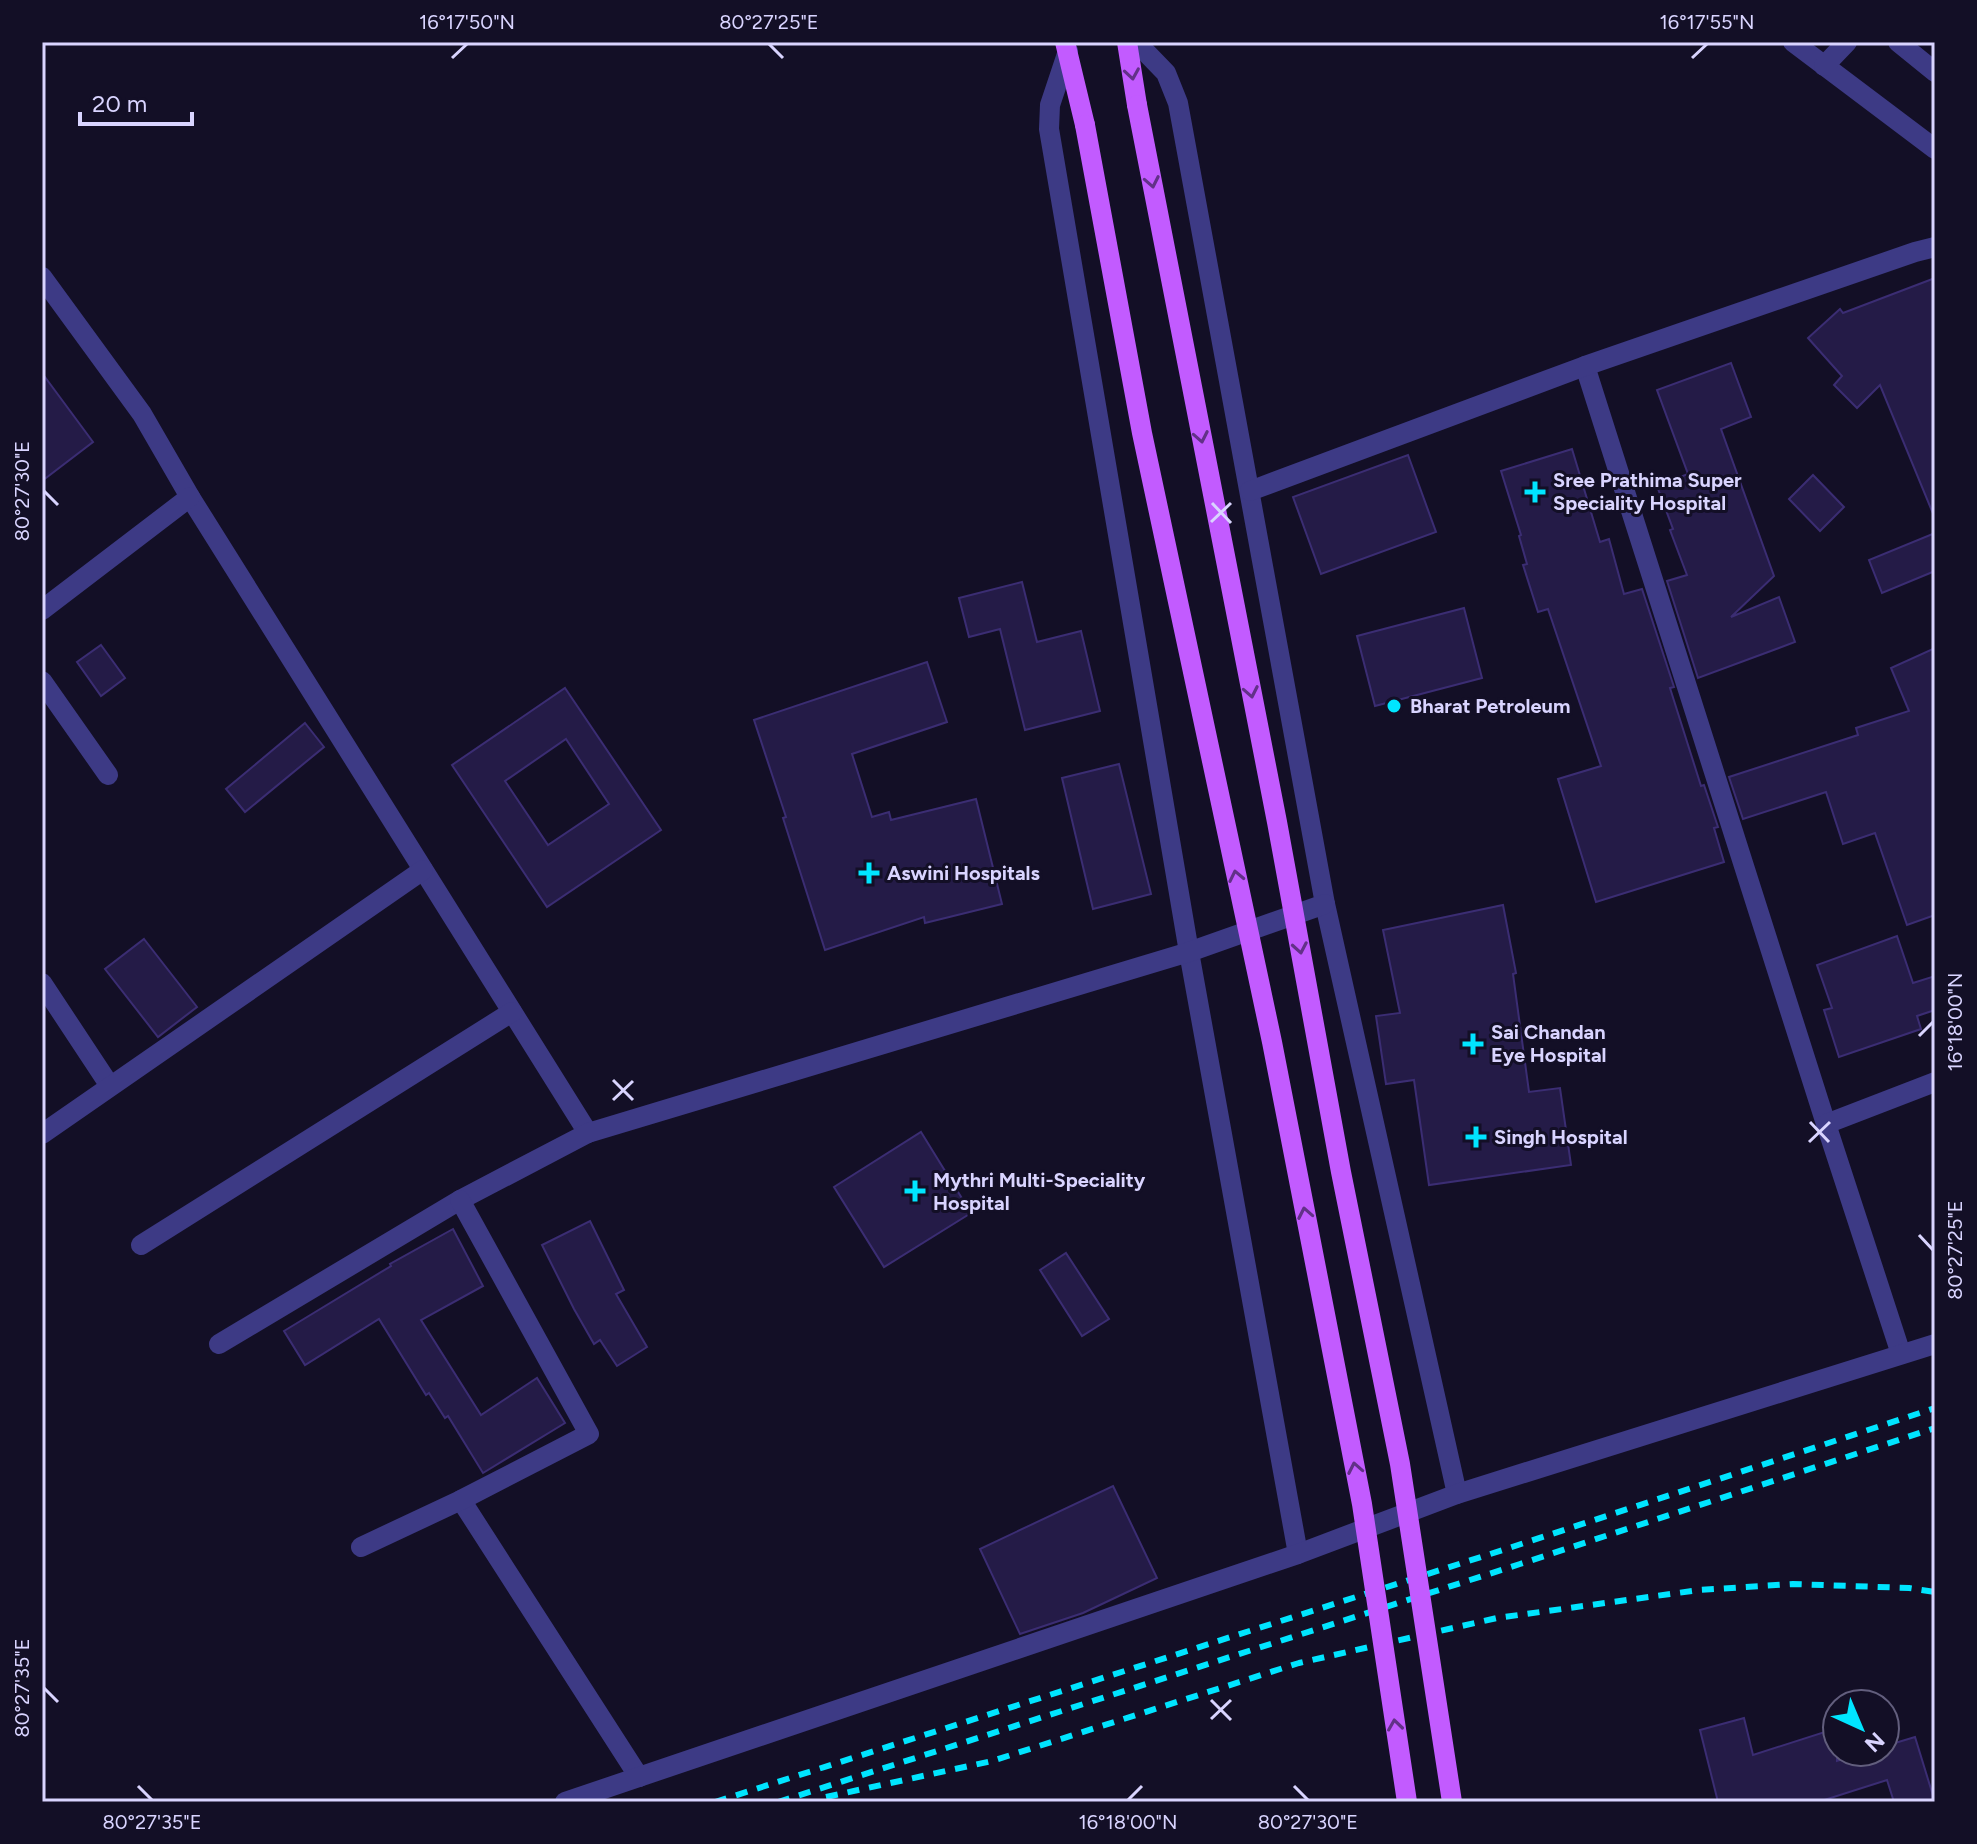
<svg xmlns="http://www.w3.org/2000/svg" width="1977" height="1844" viewBox="0 0 1977 1844" font-family="Figtree,sans-serif">
<style>
.building{fill:#241b47;stroke:#3b2d73;stroke-width:2;fill-rule:evenodd}
.lines{fill:none;stroke-linecap:round;stroke-linejoin:round}
.minor{stroke:#3d3a85;stroke-width:20}
.major{stroke:#c25bff;stroke-width:20}
.rail{stroke:#00e5ff;stroke-width:6;stroke-dasharray:12 10;stroke-linecap:butt}
.major-bridge{stroke:#c25bff;stroke-width:20}
.oneway{stroke:#623188}
.ticks{fill:none;stroke:#d9d4ff;stroke-width:3}
.poi-dot{fill:#00e5ff;stroke:#130f26;stroke-width:3}
.labels{text-anchor:middle;stroke-width:6;stroke-linejoin:round;paint-order:stroke}
.poi-label{font-size:20px;font-weight:bold;fill:#d9d4ff;stroke:#130f26;text-anchor:start}
.neatline{fill:none;stroke:#d9d4ff;stroke-width:3}
.ticks-label{font-size:20px;text-anchor:middle;fill:#d9d4ff}
</style>
<rect width="100%" height="100%" fill="#130f26"/>
<g class="building">
<polygon points="1935,278 1935,516 1934,516 1880,385 1857,408 1834,385 1842,376 1808,338 1840,309 1843,313"/>
<polygon points="1731,363 1751,417 1721,429 1774,576 1731,617 1779,597 1795,642 1698,678 1667,581 1687,575 1670,530 1673,529 1657,486 1688,474 1657,390"/>
<polygon points="42,373 93,442 42,481"/>
<polygon points="1572,449 1600,542 1609,539 1624,594 1642,589 1674,687 1670,688 1701,786 1704,785 1718,827 1714,828 1724,862 1596,902 1558,779 1601,766 1548,609 1538,612 1523,565 1527,564 1519,536 1521,535 1501,471"/>
<polygon points="1408,455 1436,532 1321,574 1293,497"/>
<polygon points="1813,475 1844,507 1820,531 1789,499"/>
<polygon points="1935,533 1935,571 1882,593 1869,560"/>
<polygon points="1022,582 1037,642 1081,631 1100,711 1025,730 1000,629 969,637 959,598"/>
<polygon points="1464,608 1482,678 1375,706 1357,636"/>
<polygon points="101,645 125,678 101,696 77,662"/>
<polygon points="1935,648 1935,915 1907,925 1875,833 1843,844 1826,792 1743,819 1729,777 1858,735 1856,728 1909,711 1891,668"/>
<polygon points="927,662 947,722 852,754 872,817 889,812 891,820 976,799 1002,904 925,923 924,917 825,950 783,818 786,817 754,720"/>
<path d="M 565,688 L 661,830 L 547,907 L 452,765 ZM 566,739 L 609,804 L 548,845 L 505,781 Z"/>
<polygon points="305,723 324,747 245,812 226,789"/>
<polygon points="1119,764 1151,894 1093,909 1062,778"/>
<polygon points="1503,905 1516,973 1513,974 1529,1092 1560,1088 1571,1165 1429,1185 1414,1080 1386,1084 1376,1016 1400,1013 1383,930"/>
<polygon points="1897,936 1913,983 1935,976 1935,1010 1917,1016 1921,1029 1839,1057 1824,1010 1832,1008 1817,965"/>
<polygon points="144,939 197,1007 158,1037 105,969"/>
<polygon points="921,1132 971,1213 884,1267 834,1187"/>
<polygon points="590,1221 624,1290 616,1294 647,1347 617,1366 600,1340 594,1344 574,1309 542,1245"/>
<polygon points="453,1229 483,1286 421,1320 481,1415 537,1378 565,1423 483,1473 448,1416 445,1418 429,1393 426,1395 379,1319 305,1365 284,1331 391,1266 390,1264"/>
<polygon points="1066,1253 1109,1319 1082,1336 1040,1270"/>
<polygon points="1113,1486 1157,1578 1083,1613 1020,1634 980,1549"/>
<polygon points="1744,1718 1753,1755 1837,1728 1837,1761 1866,1752 1885,1752 1885,1746 1915,1737 1935,1802 1894,1802 1887,1780 1818,1802 1718,1802 1700,1730"/>
</g>
<g class="lines">
<g class="minor">
<polyline points="1136,42 1166,73 1178,103 1325,904 1457,1494"/>
<polyline points="1793,42 1935,149"/>
<polyline points="1898,42 1935,72"/>
<polyline points="1068,51 1050,105 1049,129 1189,952 1298,1554"/>
<polyline points="1824,66 1847,42"/>
<polyline points="42,277 142,414 190,497 588,1133"/>
<polyline points="1585,366 1826,1124 1901,1354"/>
<polyline points="1250,491 1585,366 1915,252 1935,247"/>
<polyline points="42,610 190,497"/>
<polyline points="42,681 108,775"/>
<polyline points="42,983 110,1086"/>
<polyline points="1826,1124 1935,1082"/>
<polyline points="42,1134 423,870"/>
<polyline points="141,1245 512,1012"/>
<polyline points="219,1344 460,1200 588,1133 1189,952 1325,904"/>
<polyline points="461,1500 639,1777"/>
<polyline points="361,1547 461,1500 589,1434 460,1200"/>
<polyline points="565,1802 1298,1554 1457,1494 1935,1344"/>
</g>
<g class="major">
<polyline points="1065,42 1085,125"/>
<polyline points="1127,42 1137,105"/>
</g>
<g class="rail">
<polyline points="826,1797 992,1761 1299,1663 1497,1618 1699,1590 1793,1584 1909,1588 1935,1592"/>
<polyline points="715,1802 1509,1548 1935,1408"/>
<polyline points="778,1802 1520,1564 1935,1428"/>
</g>
<g class="major-bridge">
<polyline points="1137,105 1277,822 1341,1172 1400,1464 1452,1802"/>
<polyline points="1085,125 1142,433 1272,1042 1362,1504 1407,1802"/>
</g>
</g>
<defs><path id="oneway-chevron" d="M-2-3.5L2.5 0L-2 3.5" fill="none" stroke-width="1.6" stroke-linecap="round" stroke-linejoin="round" transform="scale(2)"/></defs>
<g class="oneway">
<use href="#oneway-chevron" transform="translate(1132 74) rotate(81)"/>
<use href="#oneway-chevron" transform="translate(1152 182) rotate(79)"/>
<use href="#oneway-chevron" transform="translate(1201 437) rotate(79)"/>
<use href="#oneway-chevron" transform="translate(1251 692) rotate(79)"/>
<use href="#oneway-chevron" transform="translate(1236 876) rotate(-102)"/>
<use href="#oneway-chevron" transform="translate(1300 948) rotate(80)"/>
<use href="#oneway-chevron" transform="translate(1305 1213) rotate(-101)"/>
<use href="#oneway-chevron" transform="translate(1355 1468) rotate(-101)"/>
<use href="#oneway-chevron" transform="translate(1395 1725) rotate(-98)"/>
</g>
<path class="ticks" d="M 769,44 L 783,58M 452,58 L 467,44M 1692,58 L 1707,44M 44,491 L 58,505M 1212,503 L 1231,523M 1211,522 L 1231,503M 1919,1036 L 1933,1022M 613,1080 L 633,1100M 613,1100 L 633,1081M 1810,1122 L 1829,1142M 1809,1142 L 1830,1122M 1919,1235 L 1933,1250M 44,1688 L 58,1702M 1211,1700 L 1231,1720M 1211,1719 L 1231,1700M 138,1786 L 152,1800M 1294,1786 L 1308,1800M 1128,1800 L 1142,1786"/>
<g class="poi-dot">
<path d="M1531 480h8v8h8v8h-8v8h-8v-8h-8v-8h8z"/>
<circle cx="1394" cy="706" r="8"/>
<path d="M865 861h8v8h8v8h-8v8h-8v-8h-8v-8h8z"/>
<path d="M1469 1032h8v8h8v8h-8v8h-8v-8h-8v-8h8z"/>
<path d="M1472 1125h8v8h8v8h-8v8h-8v-8h-8v-8h8z"/>
<path d="M911 1179h8v8h8v8h-8v8h-8v-8h-8v-8h8z"/>
</g>
<g class="labels">
<g class="poi-label">
<text x="1553" y="487">Sree Prathima Super<tspan x="1553" dy="23">Speciality Hospital</tspan></text>
<text x="1410" y="713">Bharat Petroleum</text>
<text x="887" y="880">Aswini Hospitals</text>
<text x="1491" y="1039">Sai Chandan<tspan x="1491" dy="23">Eye Hospital</tspan></text>
<text x="1494" y="1144">Singh Hospital</text>
<text x="933" y="1187">Mythri Multi-Speciality<tspan x="933" dy="23">Hospital</tspan></text>
</g>
</g>
<rect width="1977" height="1844" fill="none" stroke="#130f26" stroke-width="88"/>
<g transform="translate(1861 1728) rotate(136)"><circle r="38" fill="#130f26" stroke="#625e7d" stroke-width="2"/>
<path d="M0-6L14 30L0 20L-14 30Z" fill="#00e5ff"/>
<text y="-12" font-size="22" font-weight="bold" text-anchor="middle" fill="#d9d4ff">N</text>
</g>
<path d="M80 112v12h112v-12" fill="none" stroke="#d9d4ff" stroke-width="4"/>
<text x="92" y="112" font-size="24" fill="#d9d4ff" stroke="#130f26" stroke-width="6" paint-order="stroke">20 m</text>
<rect x="44" y="44" width="1889" height="1756" class="neatline"/>
<g class="ticks-label">
<text x="467" y="29">16°17'50"N</text>
<text x="769" y="29">80°27'25"E</text>
<text x="1707" y="29">16°17'55"N</text>
<text transform="translate(22 491) rotate(-90)" y="7">80°27'30"E</text>
<text transform="translate(1955 1022) rotate(-90)" y="7">16°18'00"N</text>
<text transform="translate(1955 1250) rotate(-90)" y="7">80°27'25"E</text>
<text transform="translate(22 1688) rotate(-90)" y="7">80°27'35"E</text>
<text x="152" y="1829">80°27'35"E</text>
<text x="1128" y="1829">16°18'00"N</text>
<text x="1308" y="1829">80°27'30"E</text>
</g>
</svg>
